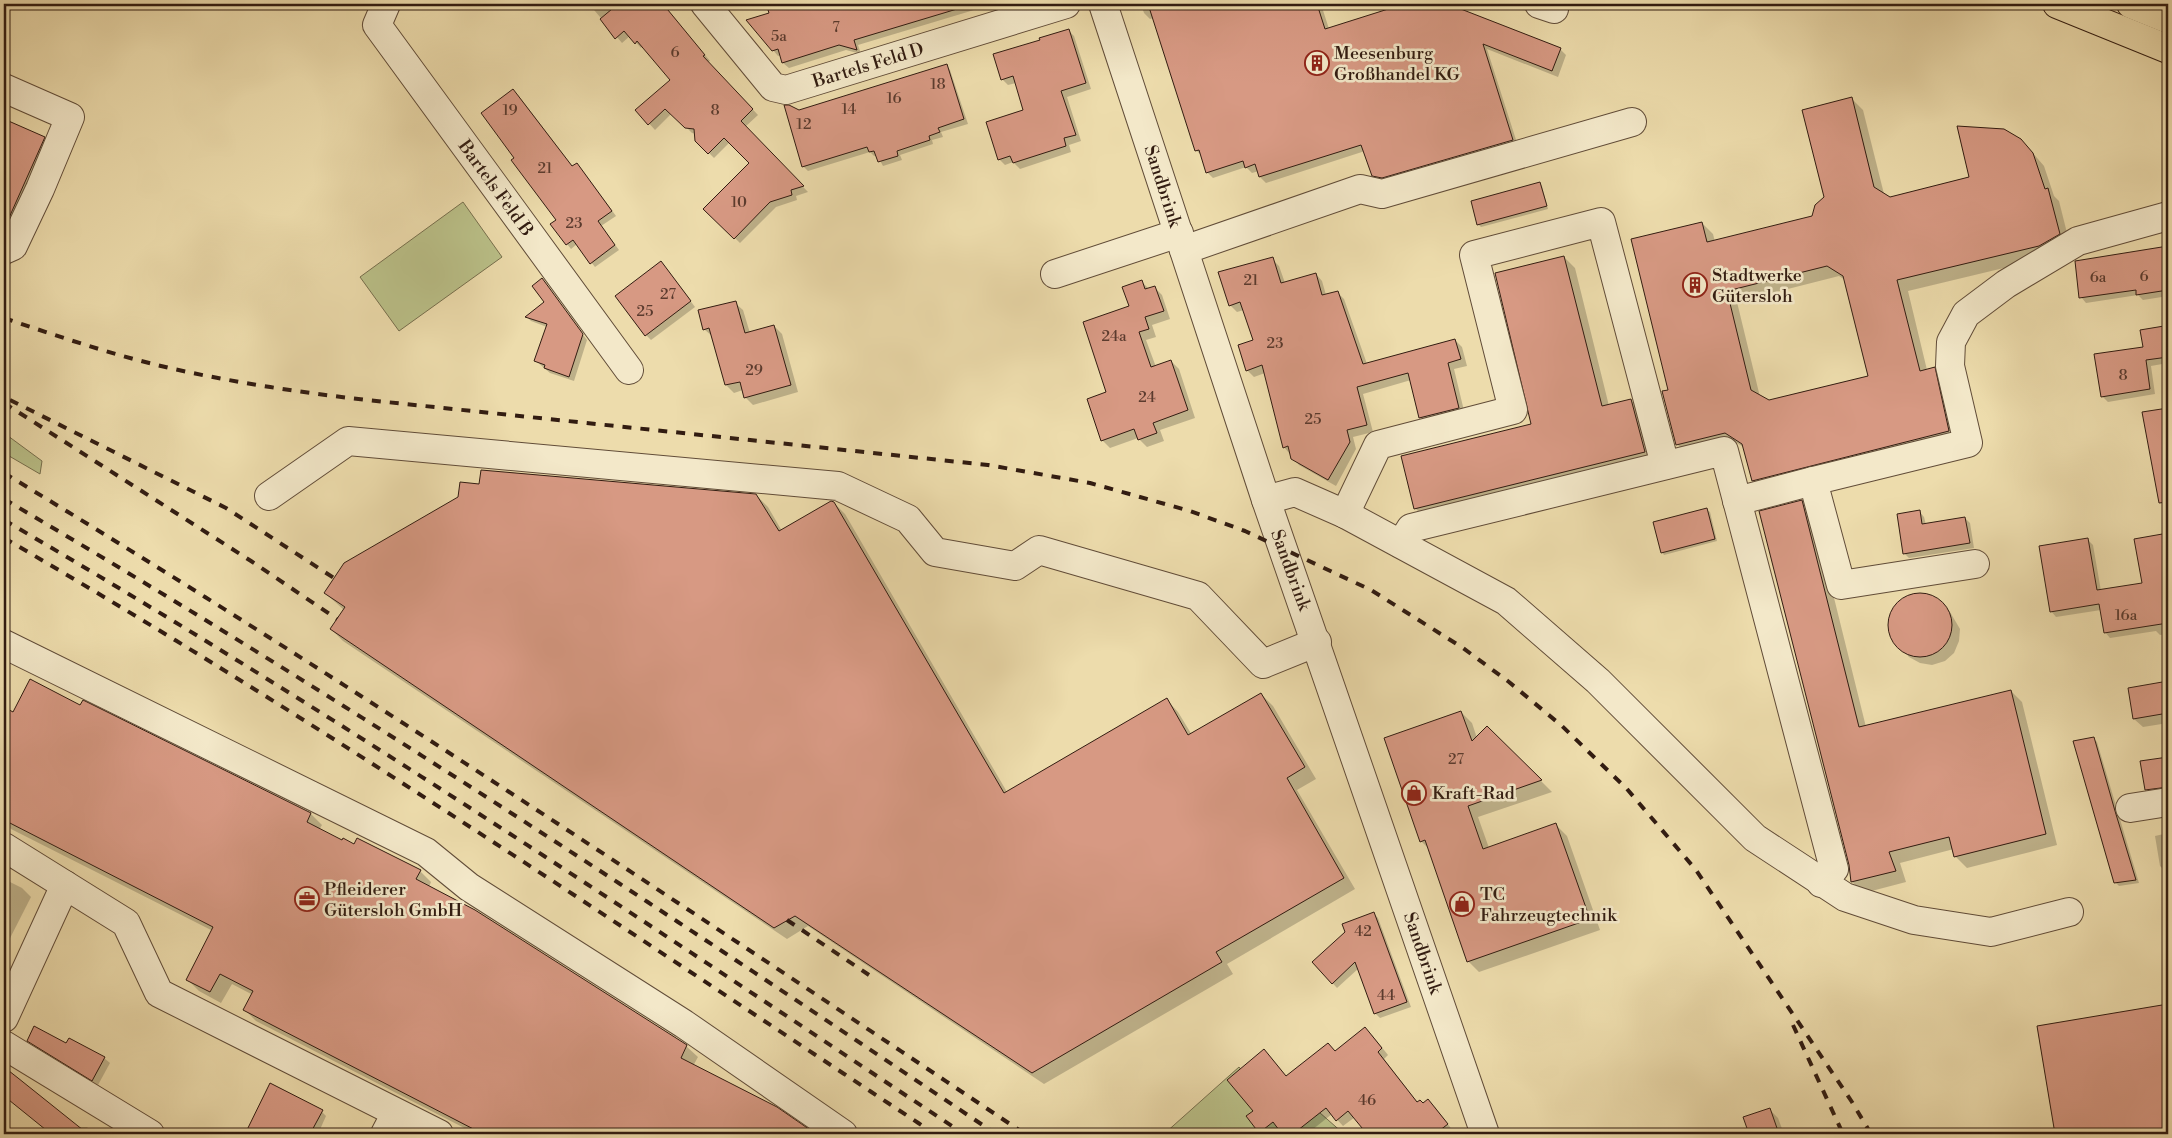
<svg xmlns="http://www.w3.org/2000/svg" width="2172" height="1138" viewBox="0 0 2172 1138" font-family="'Libre Bodoni',serif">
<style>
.green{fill:#bac088;stroke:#766e4c}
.shadow{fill:#0003;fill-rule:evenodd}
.building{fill:#d79983;stroke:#321c11;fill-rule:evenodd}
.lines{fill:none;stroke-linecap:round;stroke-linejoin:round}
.minor-casing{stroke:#614c38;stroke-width:30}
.major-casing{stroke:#321c11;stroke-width:30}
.minor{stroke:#f3e8c9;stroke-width:28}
.major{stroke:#eddcac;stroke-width:28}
.rail{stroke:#321c11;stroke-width:4;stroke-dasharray:9 9;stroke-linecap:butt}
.labels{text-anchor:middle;stroke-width:5;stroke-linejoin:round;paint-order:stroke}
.number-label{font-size:15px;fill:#5b3b2e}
.poi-label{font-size:18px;fill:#321c11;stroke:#f3e8c9;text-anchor:start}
.street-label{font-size:18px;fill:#321c11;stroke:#f3e8c9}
</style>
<rect width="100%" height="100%" fill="#eddcac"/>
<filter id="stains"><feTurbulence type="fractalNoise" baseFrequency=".004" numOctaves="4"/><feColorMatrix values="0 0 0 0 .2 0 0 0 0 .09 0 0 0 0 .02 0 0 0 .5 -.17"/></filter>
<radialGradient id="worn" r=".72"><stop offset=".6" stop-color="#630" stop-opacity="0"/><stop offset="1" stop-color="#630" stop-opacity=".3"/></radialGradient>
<g class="green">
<polygon points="463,202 502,257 399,331 360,277"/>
<polygon points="4,433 42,461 40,474 4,453"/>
<polygon points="1239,1067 1285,1123 1311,1105 1344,1134 1164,1134"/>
</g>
<g class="shadow">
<polygon points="589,4 663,4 710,61 708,62 758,115 745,127 808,192 796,196 797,200 776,207 740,243 705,209 750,163 730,142 714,158 697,141 696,134 692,133 672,113 655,130 637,110 672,80 643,46 641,48 630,36 622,43"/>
<polygon points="775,4 994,4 858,45 861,54 846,50 789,68 783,63 781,55 778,56 773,50 768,6"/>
<polygon points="1141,4 1321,4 1329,29 1408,4 1444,4 1560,49 1566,55 1558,77 1487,49 1518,146 1379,181 1373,175 1365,151 1266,183 1260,177 1259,171 1252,173 1246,167 1213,178 1207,172 1202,156 1196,150 1154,18 1150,19 1144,13"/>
<polygon points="1068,30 1074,36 1091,89 1067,97 1081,141 1069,145 1071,152 1020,169 1013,162 1005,165 999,159 1024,111 1016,83 1008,85 1002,79 1042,41"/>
<polygon points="946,65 950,70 968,124 941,132 943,137 932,140 933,144 900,155 902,160 883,166 877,155 874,156 870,152 808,171 803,166 799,111"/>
<polygon points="518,95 573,167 581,169 616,216 601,226 619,250 595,267 577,244 571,249 567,244 557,220 516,158"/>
<path d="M 1852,99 L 1863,110 L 1884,194 L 1890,198 L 1971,178 L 2032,152 L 2044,166 L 2054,196 L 2059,201 L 2070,245 L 2050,257 L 1908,291 L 1927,370 L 1934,369 L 1945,380 L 1960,442 L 1764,491 L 1753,480 L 1745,448 L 1737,443 L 1688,455 L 1677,444 L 1669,391 L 1702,223 L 1713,234 L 1715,242 L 1813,217 L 1825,197 ZM 1839,276 L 1845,280 L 1869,376 L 1769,402 L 1760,397 L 1737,302 Z"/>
<polygon points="4,120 44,138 54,148 15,236 4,231"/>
<polygon points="1540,183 1542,186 1548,209 1481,227 1478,224"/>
<polygon points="2168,247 2168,296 2143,300 2138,295 2086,303 2081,297 2075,263"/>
<polygon points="1564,257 1575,268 1609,406 1631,400 1642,412 1656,463 1427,520 1416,509 1403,457 1533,425"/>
<polygon points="1272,259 1279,266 1285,283 1316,274 1322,281 1326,295 1337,292 1344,299 1367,364 1455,340 1462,347 1467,366 1454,369 1465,415 1427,424 1421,417 1411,380 1363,394 1373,432 1353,437 1356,449 1336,486 1299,465 1284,447 1265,373 1254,377 1247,370 1255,341 1244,310 1237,312 1230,305"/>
<polygon points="666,268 695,307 651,340 646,335"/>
<polygon points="542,280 587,340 574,381 550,373 536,361 547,327 531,321 527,317 546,303"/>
<polygon points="1141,281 1149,289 1154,287 1162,295 1170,319 1152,325 1156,337 1146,340 1156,367 1171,361 1179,369 1195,418 1160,430 1164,441 1147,447 1138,438 1110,448 1102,440 1108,393 1131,307"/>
<polygon points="735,303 743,310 750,333 774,326 782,334 798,392 753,405 745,397 743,390 734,393 726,385 713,337 704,329"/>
<polygon points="2163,328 2168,333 2168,363 2151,366 2155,394 2108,402 2102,396"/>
<polygon points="2168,409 2168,473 2159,475 2144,413"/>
<polygon points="481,486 756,495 768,507 782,531 834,503 845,514 1007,792 1167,700 1178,712 1192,735 1261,694 1273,706 1316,779 1297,790 1355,889 1227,964 1233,974 1044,1084 808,926 787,939 343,641 331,629 344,610 325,593"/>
<polygon points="1802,501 1813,513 1866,727 2011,691 2022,702 2057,845 1967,868 1955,856 1954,849 1900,863 1906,882 1864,893 1852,882"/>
<polygon points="1707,510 1710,512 1717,541 1664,555 1662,552"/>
<polygon points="1919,511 1924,517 1926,525 1965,518 1970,523 1974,548 1909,558 1904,553"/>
<polygon points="2168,534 2168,634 2160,635 2156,631 2110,638 2105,632 2101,610 2056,617 2051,611 2087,539 2093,545 2101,591 2143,584 2136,540"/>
<polygon points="1918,594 1930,596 1941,602 1950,612 1960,629 1959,641 1954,653 1945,661 1932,665 1920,663 1909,657 1892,637 1890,624 1893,612 1900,602"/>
<polygon points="2168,682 2168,723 2143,727 2134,719 2130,689"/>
<polygon points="83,702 311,814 322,825 319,830 342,842 420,871 431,882 429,887 475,911 686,1046 698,1057 693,1066 776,1108 815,1134 476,1134 256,1021 245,1010 253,995 232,984 221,1003 199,991 188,980 213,931 11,829 4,821 4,810 25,769 4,794 4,708 13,713 81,707"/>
<polygon points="1461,712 1472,723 1477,738 1487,727 1552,792 1478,817 1489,848 1556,825 1567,836 1600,930 1479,972 1468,961 1429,849 1421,841"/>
<polygon points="2093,738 2097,742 2139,883 2119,886 2115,882"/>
<polygon points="2168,758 2168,796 2155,798 2146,789 2142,762"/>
<polygon points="2168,833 2168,874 2160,866 2155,836"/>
<polygon points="4,879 22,888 31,897 4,950"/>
<polygon points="1374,914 1378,918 1411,1007 1380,1018 1375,1013 1359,968 1337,988 1313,962"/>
<polygon points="2168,1005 2168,1134 2056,1134 2039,1027"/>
<polygon points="1372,1035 1388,1055 1384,1059 1418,1103 1435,1107 1453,1131 1449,1134 1369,1134 1355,1117 1343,1126 1332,1114 1307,1134 1284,1134 1280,1129 1272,1134 1262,1134 1248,1116 1255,1111 1264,1050 1287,1077"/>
<polygon points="28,1040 67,1045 104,1058 110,1063 98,1085 34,1046"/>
<polygon points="4,1068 76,1127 87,1127 94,1134 52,1134 4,1096"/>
<polygon points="271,1085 321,1111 326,1116 318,1134 246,1134"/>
<polygon points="1769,1109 1778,1118 1784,1134 1750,1134 1745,1118"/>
</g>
<g class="building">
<polygon points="618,4 663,4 705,55 703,56 753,109 741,121 804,186 791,190 792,195 770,202 734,239 703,209 749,163 724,138 708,154 695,141 694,129 685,128 665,109 648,125 635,110 670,80 637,41 635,44 624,31 615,39 600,19"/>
<polygon points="766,4 956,4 957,9 854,40 857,50 839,45 782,63 778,49 772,51 746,20 769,13"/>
<polygon points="1148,4 1317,4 1325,29 1404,4 1448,4 1561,48 1552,71 1483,44 1513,140 1382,178 1372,176 1361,145 1259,177 1255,164 1245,168 1243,161 1206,173 1199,150 1195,151"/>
<polygon points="1069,29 1086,83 1061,91 1076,135 1064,138 1066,146 1013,163 1010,156 998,160 986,122 1023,110 1013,76 1001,80 993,54 1040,40 1039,38"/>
<polygon points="947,64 964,119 938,128 940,132 929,136 930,140 897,151 898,156 878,162 874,151 869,152 867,147 802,167 784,105 789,105 799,110"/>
<polygon points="513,89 572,166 577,163 612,211 598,221 615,245 590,264 573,240 566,245 550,224 556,220 511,160 514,158 481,113"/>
<path d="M 1852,97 L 1874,187 L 1890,197 L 1969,177 L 1957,126 L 2004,129 L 2021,139 L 2033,153 L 2045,189 L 2048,188 L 2060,234 L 2039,246 L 1897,280 L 1920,371 L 1935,367 L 1949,431 L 1752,481 L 1742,444 L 1725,433 L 1676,445 L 1662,391 L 1668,390 L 1631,239 L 1702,222 L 1707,242 L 1812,216 L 1815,205 L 1824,197 L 1802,110 ZM 1827,266 L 1843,276 L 1868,376 L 1769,400 L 1751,390 L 1727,291 Z"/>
<polygon points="4,119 45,137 4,229"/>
<polygon points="1540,182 1547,206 1477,225 1471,201"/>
<polygon points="2168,246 2168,290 2136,295 2136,290 2079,298 2075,261"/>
<polygon points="1564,256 1602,406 1631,399 1645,452 1414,509 1401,456 1531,424 1495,273"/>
<polygon points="1273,257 1281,283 1316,273 1322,295 1338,291 1363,364 1455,339 1461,359 1448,363 1459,408 1419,418 1408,373 1357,387 1367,425 1347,430 1350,442 1328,480 1291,459 1288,446 1283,448 1262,365 1246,371 1238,345 1253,340 1240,302 1229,306 1218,272"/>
<polygon points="661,261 691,301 645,336 615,296"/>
<polygon points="542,278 583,334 569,377 544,368 545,365 534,361 547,324 525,317 544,302 532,286"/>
<polygon points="1142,280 1145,289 1155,286 1164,311 1145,317 1149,329 1139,332 1151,367 1171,360 1188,410 1153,423 1157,433 1138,440 1134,429 1101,441 1087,399 1106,392 1083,322 1129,306 1122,287"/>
<polygon points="736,301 745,333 774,325 791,385 744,398 740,382 725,385 709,328 703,330 698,310"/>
<polygon points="2164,326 2168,357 2146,360 2150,389 2101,397 2094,354 2143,347 2140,330"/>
<polygon points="2168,408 2168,502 2159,503 2142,412"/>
<polygon points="481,470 756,494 779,531 831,501 834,502 1004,793 1167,698 1188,735 1261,693 1305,767 1287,778 1344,878 1216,952 1222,962 1032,1073 795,916 774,928 330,629 345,607 324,593 344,563 458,497 460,482 479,484"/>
<polygon points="1802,500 1859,727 2011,690 2046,834 1954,857 1949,837 1889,852 1896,871 1851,882 1849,865 1759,511"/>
<polygon points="1707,508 1715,539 1661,553 1653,522"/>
<polygon points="1920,510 1922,524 1965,517 1970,543 1903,554 1897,514"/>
<polygon points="2168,533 2168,623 2104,633 2099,604 2050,612 2039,546 2088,538 2097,590 2142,583 2134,539"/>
<circle cx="1920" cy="625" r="32"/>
<polygon points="30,679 80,705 83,700 311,813 307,822 342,840 343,838 354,844 357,838 421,870 416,879 475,910 687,1045 681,1058 777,1107 816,1134 483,1134 243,1010 253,991 220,974 210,992 186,980 213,927 4,820 4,707 13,712"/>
<polygon points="2168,681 2168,713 2133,719 2128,688"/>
<polygon points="1461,711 1472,741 1487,726 1542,780 1468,806 1483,849 1556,823 1590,919 1467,962 1425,840 1420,842 1384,738"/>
<polygon points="2094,737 2115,811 2136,880 2114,883 2073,741"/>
<polygon points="2168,757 2168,787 2145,790 2140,761"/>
<polygon points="1374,912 1407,1002 1374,1014 1355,962 1332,984 1312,962 1345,932 1342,924"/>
<polygon points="2168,1004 2168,1134 2055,1134 2037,1026"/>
<polygon points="34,1026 66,1043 69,1038 105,1057 92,1081 27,1041"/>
<polygon points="1365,1027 1382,1048 1378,1052 1417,1102 1420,1100 1423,1103 1428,1099 1448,1124 1435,1134 1367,1134 1348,1111 1336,1121 1326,1108 1293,1134 1282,1134 1273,1122 1259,1133 1246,1116 1253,1111 1227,1080 1264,1049 1286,1076 1328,1043 1335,1051"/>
<polygon points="4,1067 18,1078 88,1134 51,1134 4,1096"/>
<polygon points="270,1083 323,1110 310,1134 245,1134"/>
<polygon points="1770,1108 1779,1134 1749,1134 1743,1117"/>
</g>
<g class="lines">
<defs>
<g id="minor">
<polyline points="386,4 377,25 629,370"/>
<polyline points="705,4 773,87 786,90 1066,4"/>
<polyline points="1103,4 1266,500 1485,1134"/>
<polyline points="1539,4 1554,9 1555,4"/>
<polyline points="4,88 70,117 40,189 13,246 4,250"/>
<polyline points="1184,250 1360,189 1382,194 1632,122"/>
<polyline points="1055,274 1179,233"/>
<polyline points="269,496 348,441 838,486 908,519 935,552 1015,566 1039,550 1198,596 1263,664 1317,642"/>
<polyline points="1266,500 1295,492 1345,514 1506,601 1598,681 1755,838 1845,897 1914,920 1991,932 2069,912"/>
<polyline points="1737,501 1813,481"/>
<polyline points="1345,514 1378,445 1513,410 1474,255 1601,222 1665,465"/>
<polyline points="1401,544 1411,528 1724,451 1834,869 1821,883"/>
<polyline points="1975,564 1841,585 1813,481 1968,443 1950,366 1951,342 1966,314 2006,284 2078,241 2168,216"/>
<polyline points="4,644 426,852 469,887 684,1024 843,1134"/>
<polyline points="2130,808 2168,802"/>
<polyline points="4,847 126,923 159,993 439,1134"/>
<polyline points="4,1018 65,885"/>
<polyline points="4,1045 150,1134"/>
<polyline points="385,1134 396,1113"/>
</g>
<g id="major">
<polyline points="2057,4 2168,49"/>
<polyline points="2131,4 2168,19"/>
</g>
</defs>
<use href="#minor" class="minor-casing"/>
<use href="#major" class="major-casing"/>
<use href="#minor" class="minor"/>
<use href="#major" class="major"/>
<g class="rail">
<path d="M 4,318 C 63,338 122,358 183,371 C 244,384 305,393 367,400 L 988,465 L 1090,483 L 1190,511 L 1245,531 L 1371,590 L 1463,648 L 1509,682 L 1562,726 L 1627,789 L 1696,870 L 1852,1102 L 1871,1134"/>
<polyline points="10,400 226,508 334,578"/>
<polyline points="4,403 251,561 337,619"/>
<path d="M 4,473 C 351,683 688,909 1025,1134"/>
<path d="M 4,499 C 343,698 670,915 996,1134"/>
<path d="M 4,520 C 332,711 648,924 964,1134"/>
<path d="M 4,538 C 323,723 627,931 935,1134"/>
<polyline points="787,920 869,975"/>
<polyline points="1793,1025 1843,1134"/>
<polyline points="4,1127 13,1134"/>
</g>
</g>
<defs>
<symbol id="building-ring" viewBox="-11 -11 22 22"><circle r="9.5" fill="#f3e8c9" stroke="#8f2418" stroke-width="1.5"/><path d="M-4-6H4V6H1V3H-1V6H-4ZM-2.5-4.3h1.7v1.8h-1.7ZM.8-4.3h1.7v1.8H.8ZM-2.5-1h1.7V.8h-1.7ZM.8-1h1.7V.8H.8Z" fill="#8f2418"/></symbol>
<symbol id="shop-ring" viewBox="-11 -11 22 22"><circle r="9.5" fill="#f3e8c9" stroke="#8f2418" stroke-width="1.5"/><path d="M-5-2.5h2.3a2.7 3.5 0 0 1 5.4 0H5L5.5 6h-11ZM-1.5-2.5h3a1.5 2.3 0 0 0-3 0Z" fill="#8f2418"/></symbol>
<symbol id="office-ring" viewBox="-11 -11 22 22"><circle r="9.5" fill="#f3e8c9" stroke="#8f2418" stroke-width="1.5"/><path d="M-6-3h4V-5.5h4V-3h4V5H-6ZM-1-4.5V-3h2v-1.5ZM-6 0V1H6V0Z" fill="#8f2418"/></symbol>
</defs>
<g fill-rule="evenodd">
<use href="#building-ring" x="1303" y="49" width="28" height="28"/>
<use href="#building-ring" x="1681" y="271" width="28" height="28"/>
<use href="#shop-ring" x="1400" y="779" width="28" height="28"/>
<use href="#office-ring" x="293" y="885" width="28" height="28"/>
<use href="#shop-ring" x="1448" y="890" width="28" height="28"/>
</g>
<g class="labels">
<g class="number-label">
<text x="836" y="32">7</text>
<text x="779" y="41">5a</text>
<text x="675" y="57">6</text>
<text x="938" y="89">18</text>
<text x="894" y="103">16</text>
<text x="849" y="114">14</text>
<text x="510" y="115">19</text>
<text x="715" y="115">8</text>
<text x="804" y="129">12</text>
<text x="545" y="173">21</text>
<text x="739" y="207">10</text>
<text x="574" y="228">23</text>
<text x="2144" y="281">6</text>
<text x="2098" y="282">6a</text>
<text x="1251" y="285">21</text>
<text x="668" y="299">27</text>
<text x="645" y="316">25</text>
<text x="1114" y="341">24a</text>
<text x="1275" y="348">23</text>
<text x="754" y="375">29</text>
<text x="2123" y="380">8</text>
<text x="1147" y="402">24</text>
<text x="1313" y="424">25</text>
<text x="2126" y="620">16a</text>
<text x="1456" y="764">27</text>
<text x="1363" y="936">42</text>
<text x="1386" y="1000">44</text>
<text x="1367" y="1105">46</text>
</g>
<g class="poi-label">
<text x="1334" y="59">Meesenburg<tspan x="1334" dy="21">Großhandel KG</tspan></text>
<text x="1712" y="281">Stadtwerke<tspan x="1712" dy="21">Gütersloh</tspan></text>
<text x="1432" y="799">Kraft-Rad</text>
<text x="324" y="895">Pfleiderer<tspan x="324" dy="21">Gütersloh GmbH</tspan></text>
<text x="1480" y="900">TC<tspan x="1480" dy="21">Fahrzeugtechnik</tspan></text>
</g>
<g class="street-label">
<text transform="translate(868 65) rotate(-17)" y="6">Bartels Feld D</text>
<text transform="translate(1163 186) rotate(72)" y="6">Sandbrink</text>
<text transform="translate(496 188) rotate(54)" y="6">Bartels Feld B</text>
<text transform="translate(1291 570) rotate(70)" y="6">Sandbrink</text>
<text transform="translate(1423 953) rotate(71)" y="6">Sandbrink</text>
</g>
</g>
<rect width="2172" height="1138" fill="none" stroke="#eddcac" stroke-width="20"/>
<rect x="5" y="5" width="2162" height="1128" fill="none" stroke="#321c11" stroke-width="2.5"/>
<rect x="10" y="10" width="2152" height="1118" fill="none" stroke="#321c11"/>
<rect width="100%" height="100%" filter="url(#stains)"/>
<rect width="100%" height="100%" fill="url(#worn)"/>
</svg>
